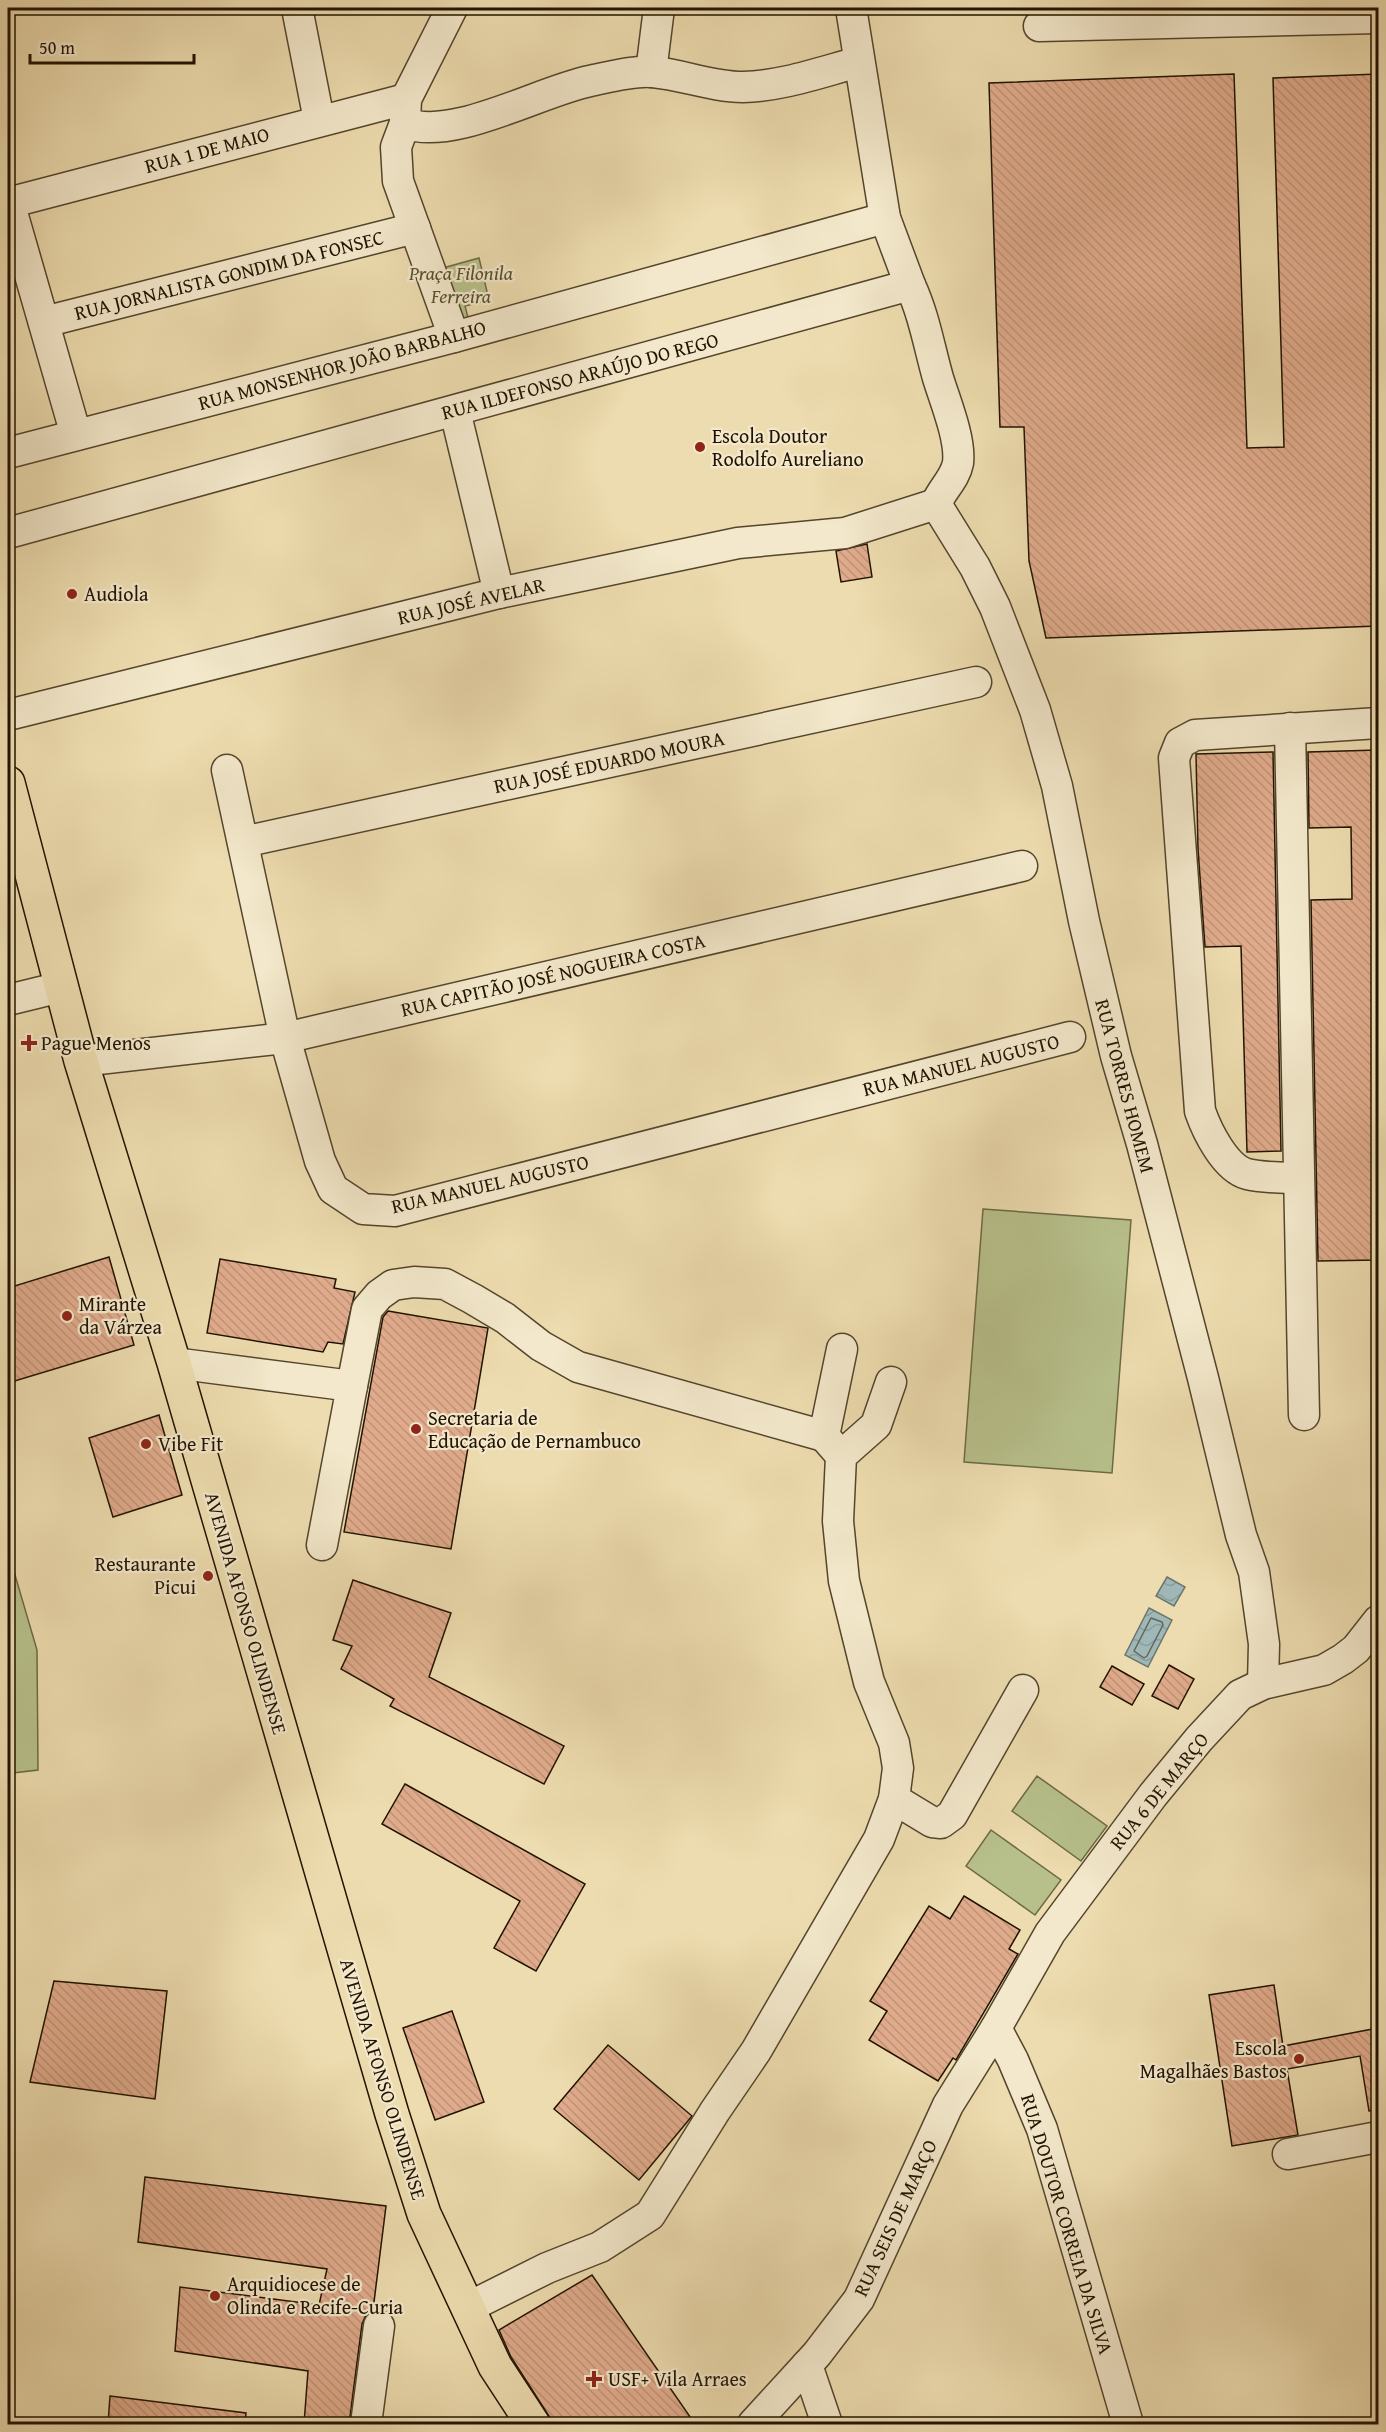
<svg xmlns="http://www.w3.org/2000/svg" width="1386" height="2432" viewBox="0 0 1386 2432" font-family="'Gentium Book Plus',serif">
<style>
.green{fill:#b7c08b;stroke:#6c6a46;stroke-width:1.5}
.water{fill:url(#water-waves);stroke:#6d766e;stroke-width:1.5}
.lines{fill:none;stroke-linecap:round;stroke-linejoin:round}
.shore{stroke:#60665c;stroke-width:1.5}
.building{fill:url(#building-back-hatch);stroke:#211301;stroke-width:1.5}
.minor-casing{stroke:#54452c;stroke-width:33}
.major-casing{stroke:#211301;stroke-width:36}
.minor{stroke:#f3e8cb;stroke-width:30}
.major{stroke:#eddcaf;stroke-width:33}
.poi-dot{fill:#8f2418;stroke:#f3e8cb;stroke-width:2}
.labels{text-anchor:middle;stroke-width:4.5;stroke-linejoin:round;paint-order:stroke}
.street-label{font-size:20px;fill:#211301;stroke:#f3e8cb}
.park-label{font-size:20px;font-style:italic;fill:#565031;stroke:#f3e8cb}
.poi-label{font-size:20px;fill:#211301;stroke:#f3e8cb;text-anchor:start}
</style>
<defs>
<pattern id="water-waves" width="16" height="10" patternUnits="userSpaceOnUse" patternTransform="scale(1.5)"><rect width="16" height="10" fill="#9fb8b7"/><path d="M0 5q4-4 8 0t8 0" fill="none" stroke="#899d9c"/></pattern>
<pattern id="building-back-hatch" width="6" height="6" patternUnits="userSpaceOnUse" patternTransform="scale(1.5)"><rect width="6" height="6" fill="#e0ab8c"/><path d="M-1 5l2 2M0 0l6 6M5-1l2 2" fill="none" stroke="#c09277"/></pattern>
</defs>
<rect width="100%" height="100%" fill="#eddcaf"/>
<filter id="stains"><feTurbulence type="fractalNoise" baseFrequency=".00333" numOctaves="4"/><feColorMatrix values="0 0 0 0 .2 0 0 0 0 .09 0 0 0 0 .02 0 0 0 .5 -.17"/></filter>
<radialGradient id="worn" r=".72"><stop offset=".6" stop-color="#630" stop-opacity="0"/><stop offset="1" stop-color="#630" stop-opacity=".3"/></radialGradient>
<g class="green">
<polygon points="479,258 489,300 465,306 471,329 461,331 432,271"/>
<polygon points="983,1209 1131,1220 1112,1473 964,1462"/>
<polygon points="8,1551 37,1650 38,1770 13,1773 8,1782"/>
<polygon points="1037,1776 1107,1826 1081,1861 1012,1811"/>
<polygon points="991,1830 1061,1880 1035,1915 966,1866"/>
</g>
<g class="water">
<polygon points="1167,1577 1185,1587 1174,1606 1156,1596"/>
<polygon points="1149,1608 1172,1620 1148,1667 1125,1655"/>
</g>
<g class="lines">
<polygon class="shore" points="1151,1618 1162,1622 1163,1625 1147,1656 1144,1658 1134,1651"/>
</g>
<g class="building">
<polygon points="1234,74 1247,448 1284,447 1273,78 1378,74 1378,626 1046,638 1029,561 1024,427 1000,427 989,83"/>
<polygon points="867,544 872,577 841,582 836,551"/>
<polygon points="1378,750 1378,1260 1318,1261 1311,900 1352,899 1351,827 1309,828 1308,752"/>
<polygon points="1273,752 1281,1151 1247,1152 1241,946 1205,947 1198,849 1196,754"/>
<polygon points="109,1257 134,1345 8,1383 8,1288"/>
<polygon points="220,1259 336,1279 334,1288 355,1292 343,1344 328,1342 323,1352 207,1333"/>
<polygon points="388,1311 488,1328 451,1549 344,1532 383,1317"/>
<polygon points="159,1415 182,1495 113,1517 89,1438"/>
<polygon points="353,1580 451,1613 429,1677 564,1746 544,1784 390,1706 394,1699 341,1669 352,1646 333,1640"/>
<polygon points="1169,1665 1194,1679 1178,1709 1152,1696"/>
<polygon points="1112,1666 1144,1684 1132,1705 1100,1687"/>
<polygon points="405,1784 585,1884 536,1971 494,1948 520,1901 382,1824"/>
<polygon points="964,1896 1020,1930 1009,1949 1018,1954 956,2060 953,2058 938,2081 869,2040 887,2011 870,2001 929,1906 950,1919"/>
<polygon points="54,1981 167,1991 155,2099 30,2082"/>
<polygon points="1274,1985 1283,2046 1378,2028 1378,2110 1369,2111 1360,2056 1287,2069 1298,2135 1232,2146 1209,1995"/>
<polygon points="452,2011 484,2102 435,2120 403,2028"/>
<polygon points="608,2045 692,2116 639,2180 554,2109"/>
<polygon points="145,2177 386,2206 373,2310 366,2315 362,2324 349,2424 304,2424 308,2371 175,2351 180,2287 319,2305 327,2269 138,2242"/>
<polygon points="592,2275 695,2424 554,2424 511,2357 499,2330"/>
<polygon points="110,2396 246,2413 245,2424 108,2424"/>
</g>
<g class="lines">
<defs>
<g id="minor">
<polyline points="297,8 319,120"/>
<path d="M 452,8 L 406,99 L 405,123 C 452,142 540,91 590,81 C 609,77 634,70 653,72 C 684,75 712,87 743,87 C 783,86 821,72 859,62"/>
<polyline points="1039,26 1378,18"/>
<polyline points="651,72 659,8"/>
<polyline points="405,123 396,147 398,181 454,337"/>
<polyline points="9,202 76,435"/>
<polyline points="8,203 406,99"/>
<path d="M 910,285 C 924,315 929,346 938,378 C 945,401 961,439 958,463 C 955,479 942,489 936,504"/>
<polyline points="44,322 415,228"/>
<polyline points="455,411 499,593"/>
<polyline points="8,453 454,337 885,218"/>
<polyline points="936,504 975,567 995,607 1035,710 1057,786 1084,921 1116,1056 1142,1144 1203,1378 1241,1535 1254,1572 1264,1644 1263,1684"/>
<polyline points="8,533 910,285 885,218 851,8"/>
<polyline points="8,715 499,593 738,543 845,533 936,504"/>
<polyline points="1290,728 1304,1415"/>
<polyline points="227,770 285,1038 320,1161 333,1189 363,1209 395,1211 1070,1037"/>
<polyline points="243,842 976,682"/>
<polyline points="8,1000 61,987"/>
<polyline points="81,1061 285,1038 1022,866"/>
<path d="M 1299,1179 C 1282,1177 1263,1178 1247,1174 C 1225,1168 1207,1131 1200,1111 L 1174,758 L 1180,743 L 1195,735 L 1378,723"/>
<polyline points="174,1363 352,1386 322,1545"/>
<polyline points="352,1386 367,1309 379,1295 393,1285 414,1282 445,1284 473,1299 505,1318 541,1346 578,1367 824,1436"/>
<polyline points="837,1451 824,1436 842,1349"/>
<polyline points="894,1799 932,1822 941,1823 952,1815 1023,1690"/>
<polyline points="996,2028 1013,2060 1042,2129 1128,2424"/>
<polyline points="1288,2154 1378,2137"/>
<polyline points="467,2308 547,2268 600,2247 650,2215 715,2111 756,2051 879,1839 894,1799 898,1768 894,1743 869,1682 844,1581 838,1521 841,1456 876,1425 891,1382"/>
<polyline points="807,2365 827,2424"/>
<polyline points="366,2424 379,2326"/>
<polyline points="753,2424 817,2354 859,2299 948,2105 996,2028 1050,1933 1153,1795 1199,1739 1240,1695 1263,1684 1324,1670 1343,1659 1356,1649 1378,1621"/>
</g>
<polyline id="major" points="8,783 81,1061 174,1363 392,2114 424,2214 495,2366 533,2424"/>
</defs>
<use href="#minor" class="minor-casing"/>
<use href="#major" class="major-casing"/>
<use href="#minor" class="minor"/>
<use href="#major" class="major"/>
</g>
<g class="poi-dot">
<circle cx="700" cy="447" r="6"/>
<circle cx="72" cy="594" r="6"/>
<path d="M26 1034h6v6h6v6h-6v6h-6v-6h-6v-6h6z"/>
<circle cx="67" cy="1316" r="6"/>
<circle cx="416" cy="1429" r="6"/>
<circle cx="146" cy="1444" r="6"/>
<circle cx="208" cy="1576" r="6"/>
<circle cx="1299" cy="2059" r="6"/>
<circle cx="215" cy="2296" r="6"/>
<path d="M591 2370h6v6h6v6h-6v6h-6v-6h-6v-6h6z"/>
</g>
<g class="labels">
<g class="street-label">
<text transform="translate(207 150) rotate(-15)" y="7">RUA 1 DE MAIO</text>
<text transform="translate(229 275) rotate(-14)" y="7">RUA JORNALISTA GONDIM DA FONSEC</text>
<text transform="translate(342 365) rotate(-15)" y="7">RUA MONSENHOR JOÃO BARBALHO</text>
<text transform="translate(580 376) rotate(-15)" y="7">RUA ILDEFONSO ARAÚJO DO REGO</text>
<text transform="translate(471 601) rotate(-13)" y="7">RUA JOSÉ AVELAR</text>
<text transform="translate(609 762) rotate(-12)" y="7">RUA JOSÉ EDUARDO MOURA</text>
<text transform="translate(553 975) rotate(-13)" y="7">RUA CAPITÃO JOSÉ NOGUEIRA COSTA</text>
<text transform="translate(961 1065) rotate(-14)" y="7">RUA MANUEL AUGUSTO</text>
<text transform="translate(1125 1086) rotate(75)" y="7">RUA TORRES HOMEM</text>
<text transform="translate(490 1184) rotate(-13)" y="7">RUA MANUEL AUGUSTO</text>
<text transform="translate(246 1613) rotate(74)" y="7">AVENIDA AFONSO OLINDENSE</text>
<text transform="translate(1159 1791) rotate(-51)" y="7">RUA 6 DE MARÇO</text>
<text transform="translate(383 2079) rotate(73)" y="7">AVENIDA AFONSO OLINDENSE</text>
<text transform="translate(895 2218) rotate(-65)" y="7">RUA SEIS DE MARÇO</text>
<text transform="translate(1067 2224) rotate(73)" y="7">RUA DOUTOR CORREIA DA SILVA</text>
</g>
<g class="park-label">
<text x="461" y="280">Praça Filonila<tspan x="461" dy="23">Ferreira</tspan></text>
</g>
<g class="poi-label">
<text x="712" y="443">Escola Doutor<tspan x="712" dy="23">Rodolfo Aureliano</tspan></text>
<text x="84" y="601">Audiola</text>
<text x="41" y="1050">Pague Menos</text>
<text x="79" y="1311">Mirante<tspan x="79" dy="23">da Várzea</tspan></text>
<text x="428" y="1425">Secretaria de<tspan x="428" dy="23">Educação de Pernambuco</tspan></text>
<text x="158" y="1451">Vibe Fit</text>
<text x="196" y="1571" text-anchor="end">Restaurante<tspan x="196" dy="23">Picui</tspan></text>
<text x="1287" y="2055" text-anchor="end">Escola<tspan x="1287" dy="23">Magalhães Bastos</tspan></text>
<text x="227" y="2291">Arquidiocese de<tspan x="227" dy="23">Olinda e Recife-Curia</tspan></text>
<text x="608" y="2386">USF+ Vila Arraes</text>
</g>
</g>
<rect width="1386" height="2432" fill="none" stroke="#eddcaf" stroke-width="30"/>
<rect x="9" y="9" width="1368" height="2414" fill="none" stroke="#211301" stroke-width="3"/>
<rect x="15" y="15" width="1356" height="2402" fill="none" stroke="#211301" stroke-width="1.5"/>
<path d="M30 54v9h164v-9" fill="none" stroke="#211301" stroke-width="3"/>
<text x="39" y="54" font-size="18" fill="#211301" stroke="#f3e8cb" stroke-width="4.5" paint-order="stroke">50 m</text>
<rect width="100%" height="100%" filter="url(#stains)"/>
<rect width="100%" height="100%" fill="url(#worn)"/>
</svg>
